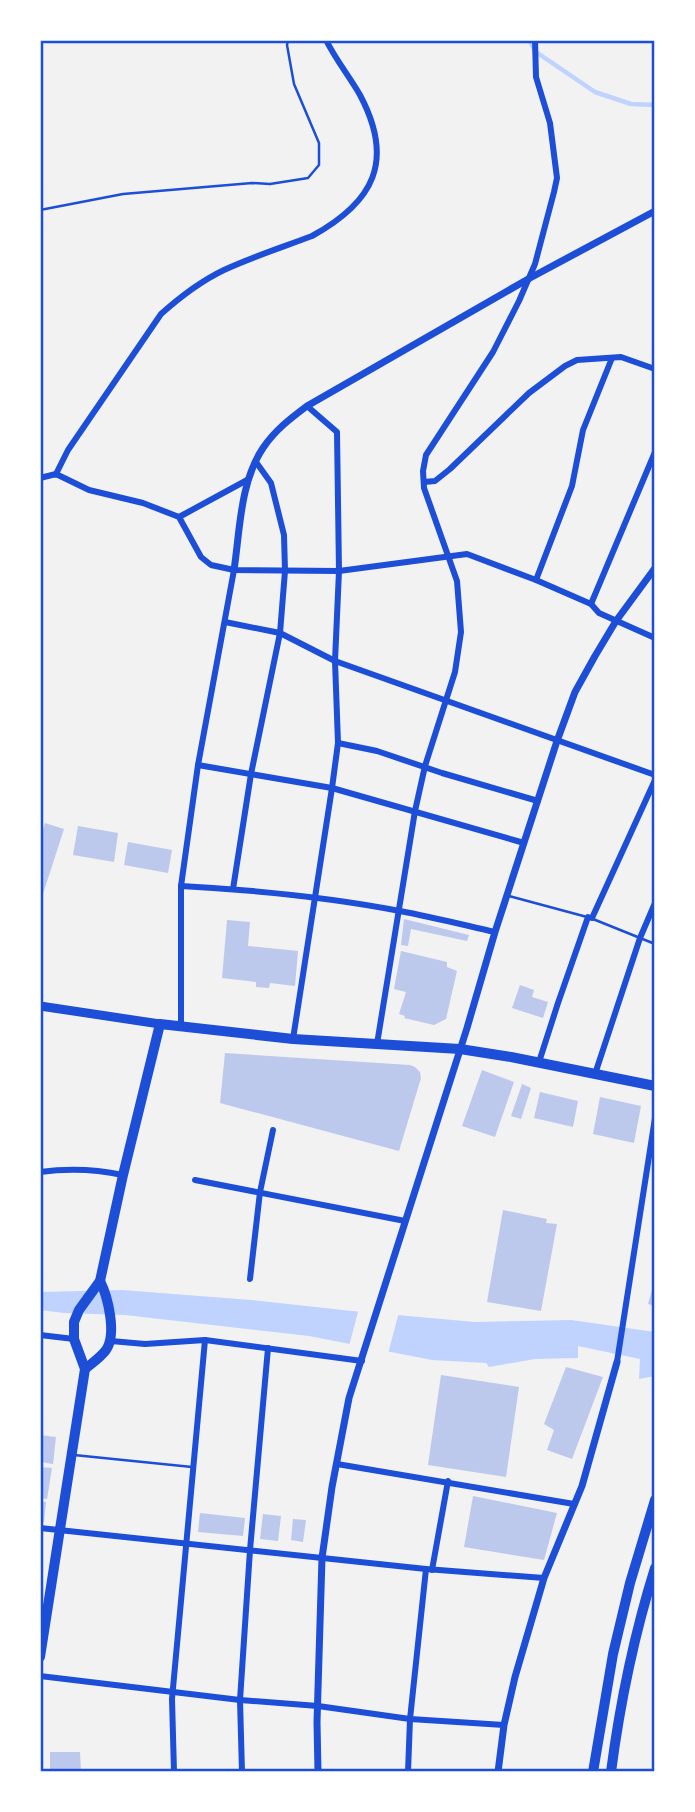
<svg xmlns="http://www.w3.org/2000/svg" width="695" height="1812" viewBox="0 0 695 1812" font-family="Rubik,sans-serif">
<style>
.water{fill:#bfd3fe}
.pier{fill:#f2f2f2}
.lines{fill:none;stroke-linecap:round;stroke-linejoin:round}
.stream{stroke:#bfd3fe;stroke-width:4.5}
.building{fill:#bdc9ec}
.path{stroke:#1d4ed8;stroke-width:2.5}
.service{stroke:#1d4ed8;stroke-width:2.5}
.minor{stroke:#1d4ed8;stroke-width:6}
.tertiary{stroke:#1d4ed8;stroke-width:7}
.secondary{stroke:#1d4ed8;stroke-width:9}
.primary{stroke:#1d4ed8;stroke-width:10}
.trunk{stroke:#1d4ed8;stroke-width:10}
.neatline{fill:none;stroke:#1d4ed8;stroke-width:2.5}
</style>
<rect width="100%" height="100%" fill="#f2f2f2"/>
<polygon class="water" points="122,1290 251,1300 352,1311 475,1322 571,1320 655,1332 655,1376 639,1379 640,1359 578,1346 578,1358 535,1359 489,1367 486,1363 432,1360 309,1336 125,1315 64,1313 40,1310 40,1292"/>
<polygon class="pier" points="359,1308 399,1312 388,1354 349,1346"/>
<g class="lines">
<polyline class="stream" points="529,40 536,52 595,92 631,104 655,105"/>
</g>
<g class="building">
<polygon points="45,823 64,829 41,900 40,839"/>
<polygon points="78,826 118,833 114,862 73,855"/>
<polygon points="128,842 172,850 168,873 124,865"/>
<polygon points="404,919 469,935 467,941 411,929 408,946 401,945"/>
<polygon points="227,920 250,922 248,946 298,951 295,986 270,983 269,988 256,987 256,982 222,978"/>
<polygon points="401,951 447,962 447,967 457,971 446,1019 434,1025 404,1018 405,1016 399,1014 406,992 394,989"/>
<polygon points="520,985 534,990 532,997 548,1002 543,1018 512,1008"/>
<polygon points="225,1053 410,1065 415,1067 420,1072 421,1078 399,1151 220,1103"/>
<polygon points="482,1070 514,1082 495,1137 462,1126"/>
<polygon points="522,1084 531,1088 521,1119 511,1116"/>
<polygon points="540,1092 578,1101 573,1127 534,1118"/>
<polygon points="600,1097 641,1106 634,1143 593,1134"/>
<polygon points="503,1210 547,1219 546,1223 557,1224 541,1311 487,1302"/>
<polygon points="654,1283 655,1283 655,1306 648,1304"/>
<polygon points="566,1367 603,1377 572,1459 547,1450 554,1430 544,1424"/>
<polygon points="441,1375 519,1387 506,1477 428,1465"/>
<polygon points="40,1435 56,1437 53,1464 40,1462"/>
<polygon points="40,1467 52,1468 47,1499 40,1498"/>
<polygon points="473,1496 557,1513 544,1560 464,1547"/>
<polygon points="40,1501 46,1502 44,1522 40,1522"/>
<polygon points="200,1513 245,1518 243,1536 198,1532"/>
<polygon points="263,1514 281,1516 278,1541 260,1539"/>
<polygon points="293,1519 306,1520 303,1542 291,1540"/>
<polygon points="50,1752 80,1752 81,1772 50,1772"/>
</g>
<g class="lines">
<polyline class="path" points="40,210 123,194 252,183 270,184 308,178 319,165 319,143 294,84 287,45 288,40"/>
<g class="service">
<polyline points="509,896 587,917"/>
<polyline points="593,919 655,944"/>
<polyline points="74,1455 192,1467"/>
</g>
<g class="minor">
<path d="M 56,474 L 68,450 L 161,314 C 180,297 201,281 224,270 C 252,257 283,247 312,236 C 374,202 395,161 360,95 C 349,76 336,60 326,40"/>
<polyline points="40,478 56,474 89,490 143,503 179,517 201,557 211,565 234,570 339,571 467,554 536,580 591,604 599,613 655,638"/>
<polyline points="424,482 435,481 450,469 529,393 565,366 577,360 621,357 655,369"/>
<polyline points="179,517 249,479"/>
<polyline points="536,580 572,486 583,430 612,358"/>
<polyline points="591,604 655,452"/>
<polyline points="225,622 280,633 335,661 655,775"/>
<polyline points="338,743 377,751 442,773 538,801"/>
<polyline points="198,765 332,788 524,843"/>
<path d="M 181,886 C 254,890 328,897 400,911 C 432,917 464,925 495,932"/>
<polyline points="233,889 251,774 280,633 285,571 284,535 271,483 256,462"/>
<polyline points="592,918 655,780"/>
<polyline points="181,1027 181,886 198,765 234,570"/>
<polyline points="293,1039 332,788 338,743 335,661 339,571 337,432 307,406"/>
<polyline points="377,1044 415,811 425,766 455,672 461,632 457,581 424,488 423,471 426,455 493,352 519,301 535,264 554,192 557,178 550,123 536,77 535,40"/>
<polyline points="539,1062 558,1003 588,917"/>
<polyline points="595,1074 640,938 655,903"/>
<path d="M 40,1172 C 68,1168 95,1169 123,1175"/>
<polyline points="195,1180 405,1221"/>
<polyline points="250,1279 260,1192 273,1130"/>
<polyline points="40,1335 74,1339"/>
<polyline points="111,1341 145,1344 205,1340 362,1361"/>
<polyline points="617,1362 655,1118"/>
<polyline points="337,1464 574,1504"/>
<polyline points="40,1528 426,1569 544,1578"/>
<polyline points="432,1570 448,1481"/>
<polyline points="40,1676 240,1700 318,1706 410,1719 504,1725"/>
<polyline points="174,1772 172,1699 205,1340"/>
<polyline points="242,1772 240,1700 250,1550 268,1348"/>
<polyline points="408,1772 410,1719 426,1569"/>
</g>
<g class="tertiary">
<path d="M 234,570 C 240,530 240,482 263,448 C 275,430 291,418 307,406 L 530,278 L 655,211"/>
<polyline points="318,1772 317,1722 322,1558 332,1487 349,1398 467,1028 495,932 557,741 575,692 595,656 616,621 655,568"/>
<polyline points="498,1772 504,1725 515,1677 544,1578 582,1486 617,1362"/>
</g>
<polyline class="secondary" points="40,1006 160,1024"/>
<g class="primary">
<path d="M 85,1369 C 92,1363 100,1358 106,1350 C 117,1334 108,1297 100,1281"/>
<polyline points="40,1657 85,1369 74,1339 74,1322 79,1310 100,1281 123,1175 160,1024 293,1039 460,1049 511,1057 655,1086"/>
</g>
<g class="trunk">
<polyline points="593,1772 613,1654 630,1583 655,1500"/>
<path d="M 611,1772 C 620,1703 634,1635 655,1568"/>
</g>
</g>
<rect width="695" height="1812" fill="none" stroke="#ffffff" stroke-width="84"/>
<rect x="42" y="42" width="611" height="1728" class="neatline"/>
</svg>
